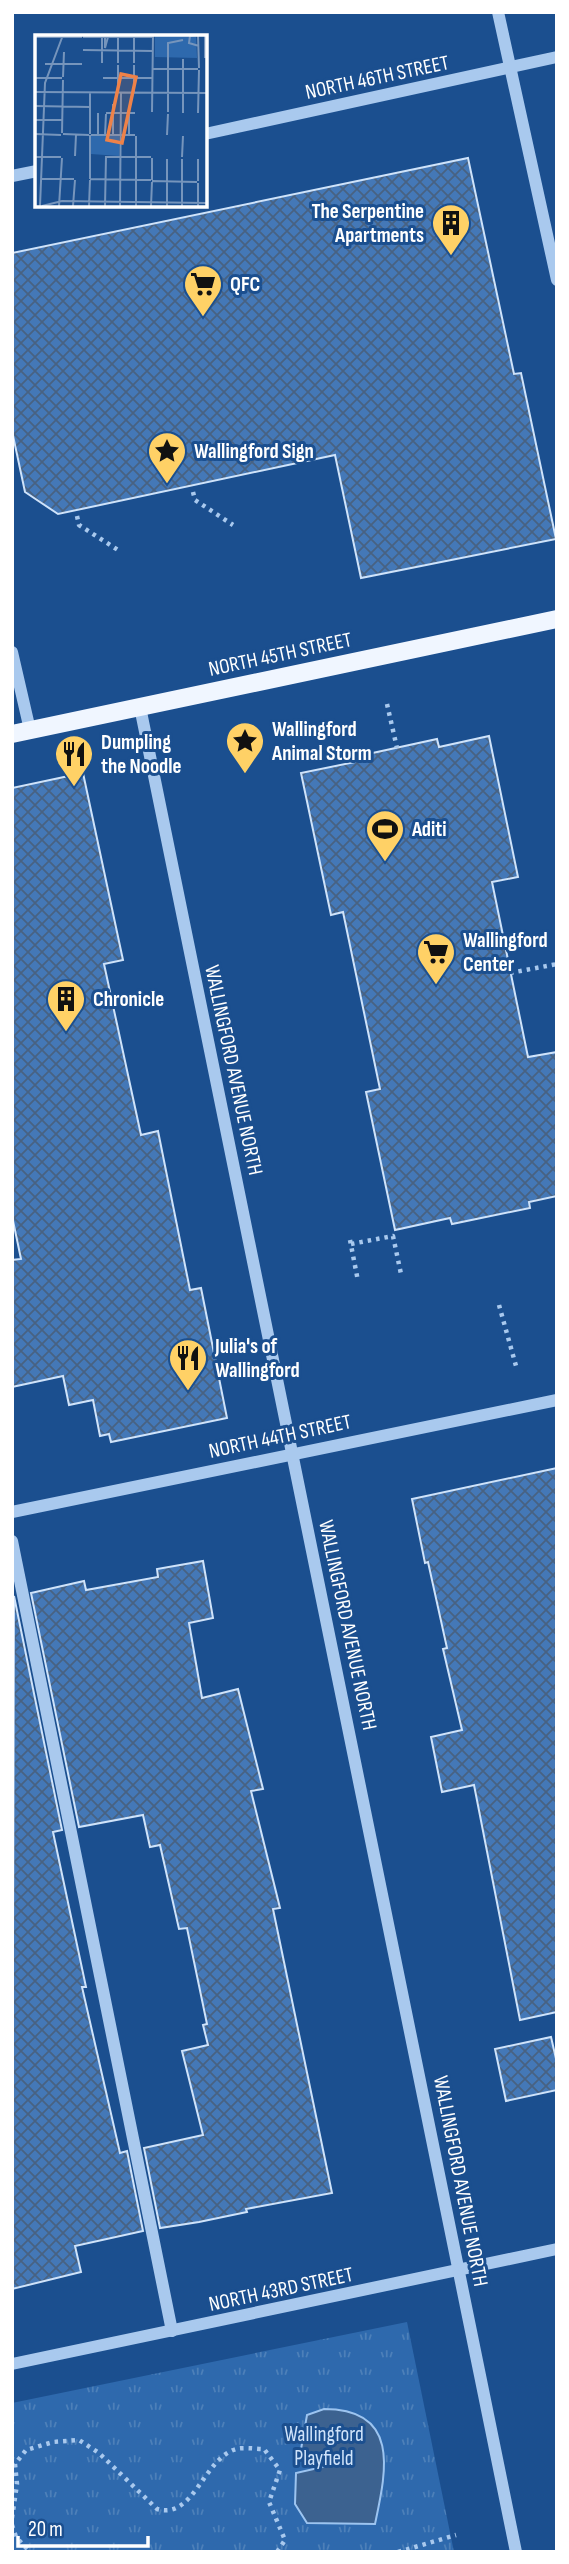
<svg xmlns="http://www.w3.org/2000/svg" width="569" height="2564" viewBox="0 0 569 2564" font-family="'Sofia Sans Condensed',sans-serif">
<style>
.park{fill:url(#park-tufts)}
.water{fill:#3c6290;stroke:#9cc4f0;stroke-width:2}
.building{fill:url(#building-cross-hatch);stroke:#cfe3fa;stroke-width:2}
.lines{fill:none;stroke-linecap:round;stroke-linejoin:round}
.path{stroke:#a9c9ee;stroke-width:4.5;stroke-dasharray:3.5 5;stroke-linecap:butt}
.minor{stroke:#a9c9ee;stroke-width:12}
.major{stroke:#f0f6ff;stroke-width:18}
.labels{text-anchor:middle;stroke-width:6;stroke-linejoin:round;paint-order:stroke}
.street-label{font-size:21px;fill:#fff;stroke:#1b4f8f}
.poi-label{font-size:21px;font-weight:bold;fill:#fff;stroke:#1b4f8f;text-anchor:start}
.park-label{font-size:21px;fill:#cfe3fa;stroke:#1b4f8f}
.inset-road{fill:none;stroke:#7695bc;stroke-width:2}
.view{fill:#ee8249;fill-opacity:0.15;stroke:#ee8249;stroke-width:3.5}
.inset-edge{fill:none;stroke:#fff;stroke-width:3.5}
</style>
<defs>
<pattern id="park-tufts" width="24" height="20" patternUnits="userSpaceOnUse" patternTransform="scale(1.75)"><rect width="24" height="20" fill="#2e69ad"/><path d="M3 7l-1-3M5 7V3M7 7l1-3M15 17l-1-3M17 17v-4M19 17l1-3" fill="none" stroke="#4d80b9"/></pattern>
<pattern id="building-cross-hatch" width="8" height="8" patternUnits="userSpaceOnUse" patternTransform="scale(1.75)"><rect width="8" height="8" fill="#4478b7"/><path d="M0 0l8 8M0 8l8-8" fill="none" stroke="#486282"/></pattern>
</defs>
<rect width="100%" height="100%" fill="#1b4f8f"/>
<polygon class="park" points="407,2322 454,2552 12,2552 12,2403"/>
<path class="water" d="M 324,2409 C 401,2409 386,2472 375,2524 L 307,2523 L 295,2504 L 296,2473 L 327,2466 L 325,2458 L 300,2455 L 307,2415 Z"/>
<g class="building">
<polygon points="468,158 514,374 521,373 556,539 361,578 335,455 58,514 25,492 12,431 12,253"/>
<polygon points="489,736 518,877 492,882 528,1057 557,1052 557,1196 529,1202 530,1208 452,1224 450,1218 395,1230 366,1092 380,1089 343,912 331,915 301,773 355,762 354,757 437,739 439,747"/>
<polygon points="83,773 123,960 104,964 141,1135 158,1131 190,1290 201,1288 227,1418 111,1442 109,1434 100,1436 93,1400 69,1405 63,1376 12,1387 12,1260 21,1259 12,1216 12,788"/>
<polygon points="557,1468 557,2012 520,2020 474,1785 442,1792 431,1737 462,1730 443,1649 447,1648 428,1562 425,1563 412,1499"/>
<polygon points="203,1561 213,1618 189,1623 202,1698 238,1689 263,1789 251,1791 280,1908 273,1909 332,2193 246,2209 247,2212 199,2222 160,2228 144,2148 203,2135 182,2051 208,2045 203,2025 207,2024 187,1928 179,1929 160,1845 150,1847 143,1815 79,1827 31,1593 84,1581 86,1590 158,1577 157,1569"/>
<polygon points="14,1596 62,1830 53,1832 86,1987 82,1987 120,2153 127,2151 143,2231 75,2246 81,2272 12,2289"/>
<polygon points="551,2037 557,2063 557,2090 506,2101 495,2049"/>
</g>
<g class="lines">
<g class="path">
<polyline points="193,492 195,500 233,525"/>
<polyline points="77,516 79,525 118,550"/>
<polyline points="387,704 397,748"/>
<polyline points="510,973 557,964"/>
<polyline points="350,1240 358,1281"/>
<polyline points="351,1244 393,1236 401,1274"/>
<polyline points="499,1305 516,1366"/>
<path d="M 12,2518 L 17,2484 L 15,2464 L 26,2450 L 53,2442 L 79,2440 L 99,2453 L 157,2509 C 194,2520 203,2459 236,2449 C 244,2447 256,2449 264,2449 L 280,2470 L 269,2502 L 285,2540 L 277,2552"/>
<polyline points="12,2525 16,2537 30,2552"/>
<polyline points="398,2552 456,2535"/>
</g>
<g class="minor">
<polyline points="498,12 557,280"/>
<polyline points="205,134 557,57"/>
<polyline points="12,176 37,171"/>
<polyline points="12,652 30,730"/>
<polyline points="140,707 516,2552"/>
<polyline points="12,1512 557,1400"/>
<polyline points="12,1541 172,2331"/>
<polyline points="12,2364 557,2249"/>
</g>
<polyline class="major" points="12,734 557,619"/>
</g>
<defs>
<symbol id="building-pin" viewBox="-11 -11 22 30"><path d="M0 17L-7.5 6A9.5 9.5 0 1 1 7.5 6Z" fill="#ffd166" stroke="#1b4f8f"/><path d="M-4-6H4V6H1V3H-1V6H-4ZM-2.5-4.3h1.7v1.8h-1.7ZM.8-4.3h1.7v1.8H.8ZM-2.5-1h1.7V.8h-1.7ZM.8-1h1.7V.8H.8Z" fill="#111"/></symbol>
<symbol id="supermarket-pin" viewBox="-11 -11 22 30"><path d="M0 17L-7.5 6A9.5 9.5 0 1 1 7.5 6Z" fill="#ffd166" stroke="#1b4f8f"/><path d="M-6-5.5h2.5l.6 2H6L4.5 2H-2.5L-4.4-4H-6ZM-1.5 3.2a1.3 1.3 0 1 0 .1 0ZM3 3.2a1.3 1.3 0 1 0 .1 0Z" fill="#111"/></symbol>
<symbol id="sight-pin" viewBox="-11 -11 22 30"><path d="M0 17L-7.5 6A9.5 9.5 0 1 1 7.5 6Z" fill="#ffd166" stroke="#1b4f8f"/><path d="M0-6L1.8-2.2L6-1.7L2.9 1.2L3.7 5.4L0 3.3L-3.7 5.4L-2.9 1.2L-6-1.7L-1.8-2.2Z" fill="#111"/></symbol>
<symbol id="restaurant-pin" viewBox="-11 -11 22 30"><path d="M0 17L-7.5 6A9.5 9.5 0 1 1 7.5 6Z" fill="#ffd166" stroke="#1b4f8f"/><path d="M-5-6h1v4h1v-4h1v4h1v-4h1v5L-1.5 .5V6h-2V.5L-5-1ZM5-6V6H3V1.5H1.5Q1.5-4 5-6Z" fill="#111"/></symbol>
<symbol id="stadium-pin" viewBox="-11 -11 22 30"><path d="M0 17L-7.5 6A9.5 9.5 0 1 1 7.5 6Z" fill="#ffd166" stroke="#1b4f8f"/><path d="M0-5a6.5 5 0 1 0 0 10a6.5 5 0 1 0 0-10ZM-3.5-1.8h7v3.6h-7Z" fill="#111"/></symbol>
</defs>
<g fill-rule="evenodd">
<use href="#building-pin" x="429" y="201" width="44" height="60"/>
<use href="#supermarket-pin" x="181" y="262" width="44" height="60"/>
<use href="#sight-pin" x="145" y="429" width="44" height="60"/>
<use href="#sight-pin" x="223" y="719" width="44" height="60"/>
<use href="#restaurant-pin" x="52" y="732" width="44" height="60"/>
<use href="#stadium-pin" x="363" y="807" width="44" height="60"/>
<use href="#supermarket-pin" x="414" y="930" width="44" height="60"/>
<use href="#building-pin" x="44" y="977" width="44" height="60"/>
<use href="#restaurant-pin" x="166" y="1336" width="44" height="60"/>
</g>
<g class="labels">
<g class="street-label">
<text transform="translate(377 77) rotate(-12)" y="7">NORTH 46TH STREET</text>
<text transform="translate(280 654) rotate(-12)" y="7">NORTH 45TH STREET</text>
<text transform="translate(234 1070) rotate(78)" y="7">WALLINGFORD AVENUE NORTH</text>
<text transform="translate(280 1436) rotate(-12)" y="7">NORTH 44TH STREET</text>
<text transform="translate(348 1625) rotate(78)" y="7">WALLINGFORD AVENUE NORTH</text>
<text transform="translate(461 2181) rotate(79)" y="7">WALLINGFORD AVENUE NORTH</text>
<text transform="translate(281 2289) rotate(-12)" y="7">NORTH 43RD STREET</text>
</g>
<g class="poi-label">
<text x="424" y="218" text-anchor="end">The Serpentine<tspan x="424" dy="24">Apartments</tspan></text>
<text x="230" y="291">QFC</text>
<text x="194" y="458">Wallingford Sign</text>
<text x="272" y="736">Wallingford<tspan x="272" dy="24">Animal Storm</tspan></text>
<text x="101" y="749">Dumpling<tspan x="101" dy="24">the Noodle</tspan></text>
<text x="412" y="836">Aditi</text>
<text x="463" y="947">Wallingford<tspan x="463" dy="24">Center</tspan></text>
<text x="93" y="1006">Chronicle</text>
<text x="215" y="1353">Julia's of<tspan x="215" dy="24">Wallingford</tspan></text>
</g>
<g class="park-label">
<text x="324" y="2441">Wallingford<tspan x="324" dy="24">Playfield</tspan></text>
</g>
</g>
<g transform="translate(35 35)">
<rect width="172" height="172" fill="#1b4f8f"/>
<path d="M 120,0 L 161,0 L 162,23 L 120,22 ZM 56,101 L 84,101 L 84,121 L 56,119 Z" fill="#2e69ad"/>
<path class="inset-road" d="M 162,0 L 155,1 L 154,8 L 164,11M 163,0 L 164,33M 0,2 L 47,2M 48,2 L 118,2M 70,2 L 70,13 L 73,2M 48,15 L 118,16M 170,23 L 170,0M 67,28 L 67,1M 83,28 L 83,1M 99,28 L 99,1M 10,29 L 47,29M 83,30 L 83,58M 99,30 L 99,58M 118,34 L 163,34M 28,42 L 29,17M 0,43 L 27,43M 68,43 L 118,43M 0,57 L 172,58M 0,71 L 55,72M 117,77 L 118,0M 133,77 L 133,8 L 148,5M 71,78 L 100,78M 148,78 L 148,24M 163,78 L 164,35M 0,85 L 28,85M 27,98 L 28,45M 0,99 L 26,100M 28,99 L 54,100M 55,99 L 55,58M 56,100 L 100,100M 63,100 L 63,78M 70,100 L 71,79M 78,100 L 78,69M 94,100 L 94,78M 132,100 L 133,79M 40,121 L 41,100M 0,122 L 26,122M 147,122 L 148,101M 6,144 L 39,144M 55,144 L 116,145M 55,144 L 55,100M 117,145 L 117,123M 117,146 L 162,147M 163,146 L 163,124M 163,148 L 163,171M 5,171 L 10,48 L 28,0M 7,171 L 27,166 L 172,168M 24,171 L 27,123M 38,171 L 40,145M 54,171 L 55,145M 70,171 L 71,122 L 116,122M 85,171 L 86,58M 101,171 L 101,101M 116,171 L 117,147M 132,171 L 132,124M 147,171 L 147,124"/>
<path class="view" d="M 86,39 L 101,42 L 87,108 L 72,105 Z"/>
<rect width="172" height="172" class="inset-edge"/>
</g>
<rect width="569" height="2564" fill="none" stroke="#ffffff" stroke-width="28"/>
<path d="M18 2536v10h130v-10" fill="none" stroke="#ffffff" stroke-width="3.5"/>
<text x="28" y="2536" font-size="21" fill="#ffffff" stroke="#1b4f8f" stroke-width="5" paint-order="stroke">20 m</text>
</svg>
